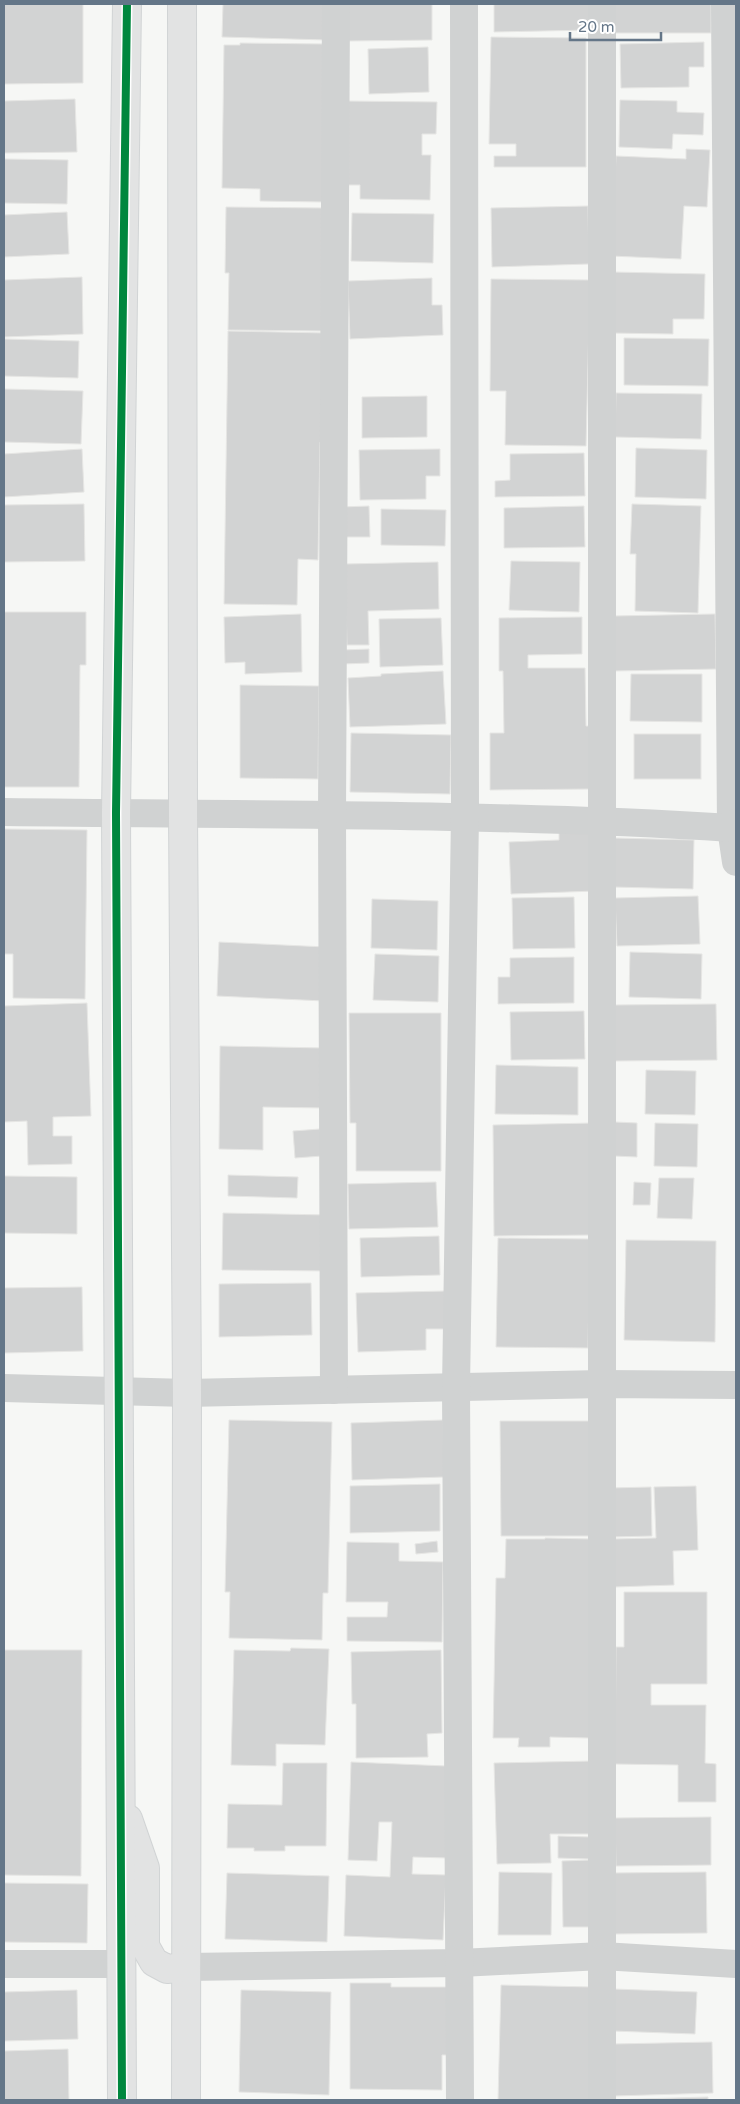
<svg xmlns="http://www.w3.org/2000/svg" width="740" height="2104" viewBox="0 0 740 2104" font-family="'Varela Round',sans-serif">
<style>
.building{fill:#d2d3d3;stroke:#e6e6e4}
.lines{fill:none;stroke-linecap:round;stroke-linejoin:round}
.secondary-casing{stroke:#d1d4d5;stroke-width:30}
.street{stroke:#d0d2d2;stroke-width:28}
.secondary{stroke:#e2e3e3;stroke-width:28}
.cycleway-casing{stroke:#fff;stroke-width:11}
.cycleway{stroke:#00873e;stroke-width:8}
</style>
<rect width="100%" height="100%" fill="#f6f7f5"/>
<g class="building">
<polygon points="4,4 83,4 83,83 4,84"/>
<polygon points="223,4 327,4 326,40 222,37"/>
<polygon points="347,4 432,4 432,40 348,41"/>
<polygon points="494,4 590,4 591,30 494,32"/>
<rect x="615" y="4" width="96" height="29"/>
<polygon points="491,37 586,38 586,167 494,167 494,156 516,156 516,144 489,144"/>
<polygon points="704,42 704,67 689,67 689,87 621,88 620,44"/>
<polygon points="240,43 326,44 324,202 260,201 260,189 222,188 224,45 240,45"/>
<polygon points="428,47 429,92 369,94 368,49"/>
<polygon points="75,99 77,152 4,153 4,101"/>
<polygon points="620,100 677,101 677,112 704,113 703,135 673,134 672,149 619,147"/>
<polygon points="345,101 437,102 436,134 422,134 422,155 431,155 430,200 360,199 360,185 343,185"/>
<polygon points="686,149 710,150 707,207 684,206 681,259 611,256 616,156 686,159"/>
<polygon points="4,159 68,160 67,204 4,203"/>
<polygon points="588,206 589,264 492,267 491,208"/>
<polygon points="226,207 325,208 324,331 228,330 229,273 225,273"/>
<polygon points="67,212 69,254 4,257 4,215"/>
<polygon points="352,213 434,214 433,263 351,261"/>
<polygon points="612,272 705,274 704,319 673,319 673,334 610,333"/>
<polygon points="82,277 83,334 4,337 4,280"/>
<polygon points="432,278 432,305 442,305 443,335 350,339 348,281"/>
<polygon points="491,279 590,280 586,446 505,445 506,391 490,391"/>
<polygon points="228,331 328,333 326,443 320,442 318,560 298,559 297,605 224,604"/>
<polygon points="624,338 709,339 708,386 624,385"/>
<polygon points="4,339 79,341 78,378 4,376"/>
<polygon points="4,389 83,391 81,444 4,442"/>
<polygon points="616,393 702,394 701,439 615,437"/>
<polygon points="427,396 427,437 362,438 362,397"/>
<polygon points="636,448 707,450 706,499 635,497"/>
<polygon points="82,449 84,492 4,497 4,454"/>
<polygon points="440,449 440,476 426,476 426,499 360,500 359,450"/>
<polygon points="584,453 585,496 495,497 495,481 510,480 510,454"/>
<polygon points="84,504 85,561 4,562 4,505"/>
<polygon points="632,504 701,506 698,613 635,611 636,554 630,554"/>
<polygon points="369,506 370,537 341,537 341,507"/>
<polygon points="584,506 585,547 504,548 504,508"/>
<polygon points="381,509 446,510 445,546 381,545"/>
<polygon points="511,561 580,562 579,612 509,610"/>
<polygon points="438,562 439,609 368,611 369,645 347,645 345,564"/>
<polygon points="4,612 86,612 86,665 80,665 79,787 4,787"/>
<polygon points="301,614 302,672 245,674 245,662 225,663 224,617"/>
<polygon points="715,614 716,669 614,671 613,616"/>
<polygon points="582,617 582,654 528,655 528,668 585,668 586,726 591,726 591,789 490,790 490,733 504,733 503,671 499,671 499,618"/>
<polygon points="441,618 443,665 380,667 379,619"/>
<polygon points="369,649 369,663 342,664 342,650"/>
<polygon points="443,671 446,724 350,727 348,678 381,676 381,674"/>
<polygon points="631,674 702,674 702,722 630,721"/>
<polygon points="240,685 319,686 318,779 240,778"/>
<polygon points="351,733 451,735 450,794 350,792"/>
<rect x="634" y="734" width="67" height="45"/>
<polygon points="4,829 87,830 85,999 13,998 13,954 4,954"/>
<polygon points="593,831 595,891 511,894 509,842 559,840 559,832"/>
<polygon points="614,838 694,840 693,889 613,887"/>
<polygon points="698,896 700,944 617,946 615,898"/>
<polygon points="574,897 575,948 513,949 512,898"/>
<polygon points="372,899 438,901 437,950 371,948"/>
<polygon points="219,942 326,947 324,1001 217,996"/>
<polygon points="630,952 702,954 701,999 629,997"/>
<polygon points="375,954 439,956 438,1002 373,1000"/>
<polygon points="574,957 574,1003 498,1004 498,977 510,977 510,958"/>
<polygon points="87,1003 91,1116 53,1117 53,1136 72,1136 72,1164 28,1165 27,1121 4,1122 4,1006"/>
<polygon points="716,1004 717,1060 615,1061 615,1005"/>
<polygon points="584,1011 585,1059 511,1060 510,1012"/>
<polygon points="349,1013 441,1013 441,1171 356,1171 356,1123 350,1123"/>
<polygon points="220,1046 326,1048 325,1108 263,1107 263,1150 219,1149"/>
<polygon points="496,1065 578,1067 578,1115 495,1114"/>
<polygon points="646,1070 696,1071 695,1115 645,1114"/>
<polygon points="615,1122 637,1123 637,1157 614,1156"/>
<polygon points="593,1123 595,1235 494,1236 493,1125"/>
<polygon points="655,1123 698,1124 697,1167 654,1166"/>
<polygon points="320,1129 322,1156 295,1158 293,1131"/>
<polygon points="228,1175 298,1177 297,1198 228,1196"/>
<polygon points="4,1176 77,1177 77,1234 4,1233"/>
<polygon points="659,1178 694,1178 692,1219 657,1218"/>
<polygon points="436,1182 438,1227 349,1229 348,1184"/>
<polygon points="634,1182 651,1183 650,1205 633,1205"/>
<polygon points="223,1213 329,1215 328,1271 222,1270"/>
<polygon points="439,1236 440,1275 361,1277 360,1238"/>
<polygon points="498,1238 590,1239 588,1348 496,1347"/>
<polygon points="626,1240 716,1241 715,1342 624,1340"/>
<polygon points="311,1283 312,1335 219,1337 219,1284"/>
<polygon points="82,1287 83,1351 4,1353 4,1288"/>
<polygon points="446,1291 447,1329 426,1329 426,1350 358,1352 356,1293"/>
<polygon points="229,1420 332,1422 328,1593 323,1593 322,1640 229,1638 230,1592 225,1592"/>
<polygon points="443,1420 444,1477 352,1480 351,1423"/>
<polygon points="500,1421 596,1421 596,1536 501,1536"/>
<polygon points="440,1484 440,1531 350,1533 350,1486"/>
<polygon points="696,1486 698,1550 673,1551 674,1585 614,1587 613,1539 656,1538 654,1487"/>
<polygon points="651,1487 652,1536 610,1537 609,1488"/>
<polygon points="545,1538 592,1539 589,1738 550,1737 550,1747 518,1747 519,1738 493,1738 496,1578 505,1578 506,1539 545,1539"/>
<polygon points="437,1541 438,1552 416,1554 415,1544"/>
<polygon points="347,1542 399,1543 399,1561 443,1562 442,1642 347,1641 347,1617 387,1617 388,1602 346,1602"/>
<polygon points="624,1592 707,1592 707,1684 651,1684 651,1705 706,1705 705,1763 716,1764 716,1802 678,1802 678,1765 615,1764 616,1647 624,1647"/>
<polygon points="291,1648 329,1649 325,1745 276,1744 276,1766 231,1765 234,1650 290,1651"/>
<polygon points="4,1650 82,1650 81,1876 4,1875"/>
<polygon points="441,1650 442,1733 427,1734 428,1757 356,1758 356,1704 352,1704 351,1652"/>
<polygon points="592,1761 593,1834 550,1834 551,1863 497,1864 494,1763"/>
<polygon points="351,1762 446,1766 448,1858 413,1857 412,1874 446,1875 443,1940 344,1936 346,1875 390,1877 392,1822 379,1822 377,1861 348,1860"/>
<polygon points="283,1763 327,1763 326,1846 285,1846 285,1851 254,1851 254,1848 227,1848 228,1804 282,1805"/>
<polygon points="711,1817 711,1865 616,1866 615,1818"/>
<polygon points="558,1836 591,1837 590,1859 558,1858"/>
<polygon points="591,1860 592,1927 563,1927 562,1861"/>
<polygon points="499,1872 552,1873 551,1935 498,1935"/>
<polygon points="706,1872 707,1933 613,1934 612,1873"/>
<polygon points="227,1873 329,1876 327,1942 225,1939"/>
<polygon points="4,1883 88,1884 87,1943 4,1942"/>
<polygon points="350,1983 391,1983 391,1987 454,1987 453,2055 442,2055 442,2090 350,2089"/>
<polygon points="501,1985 592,1987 590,2100 498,2100"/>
<polygon points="613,1989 697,1992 695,2034 612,2031"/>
<polygon points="77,1990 78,2039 4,2041 4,1992"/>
<polygon points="241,1990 331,1992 329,2095 239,2092"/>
<polygon points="712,2042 713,2093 614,2096 613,2044"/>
<polygon points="68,2049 69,2100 4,2100 4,2051"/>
<polygon points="708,2097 708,2100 608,2100"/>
</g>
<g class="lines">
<defs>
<g id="secondary">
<polyline points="182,4 183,814 187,1393 186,2100"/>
<polyline points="128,1819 145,1868 145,1946 154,1962 167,1969 186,1967"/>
<polyline points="122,2100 116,813 127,4"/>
</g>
</defs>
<use href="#secondary" class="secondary-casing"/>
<g class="street">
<polyline points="725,4 731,828 736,862"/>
<path d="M 4,812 C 246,815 489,813 731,828 L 736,823"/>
<polyline points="4,1388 187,1393 602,1384 736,1385"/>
<polyline points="334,1390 332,815 336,4"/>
<polyline points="4,1964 121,1964"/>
<polyline points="186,1967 460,1963 602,1956 736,1964"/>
<polyline points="460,2100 456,1388 465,816 464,4"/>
<polyline points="602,2100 602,4"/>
</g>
<use href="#secondary" class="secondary"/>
<defs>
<polyline id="cycleway" points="122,2100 116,813 127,4"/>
</defs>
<use href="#cycleway" class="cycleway-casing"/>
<use href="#cycleway" class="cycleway"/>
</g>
<rect width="740" height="2104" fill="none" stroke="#647688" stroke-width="10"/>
<path d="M570 32v8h91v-8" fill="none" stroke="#647688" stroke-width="2.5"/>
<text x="578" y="32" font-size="15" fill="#647688" stroke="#ffffff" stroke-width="4" paint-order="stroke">20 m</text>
</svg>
